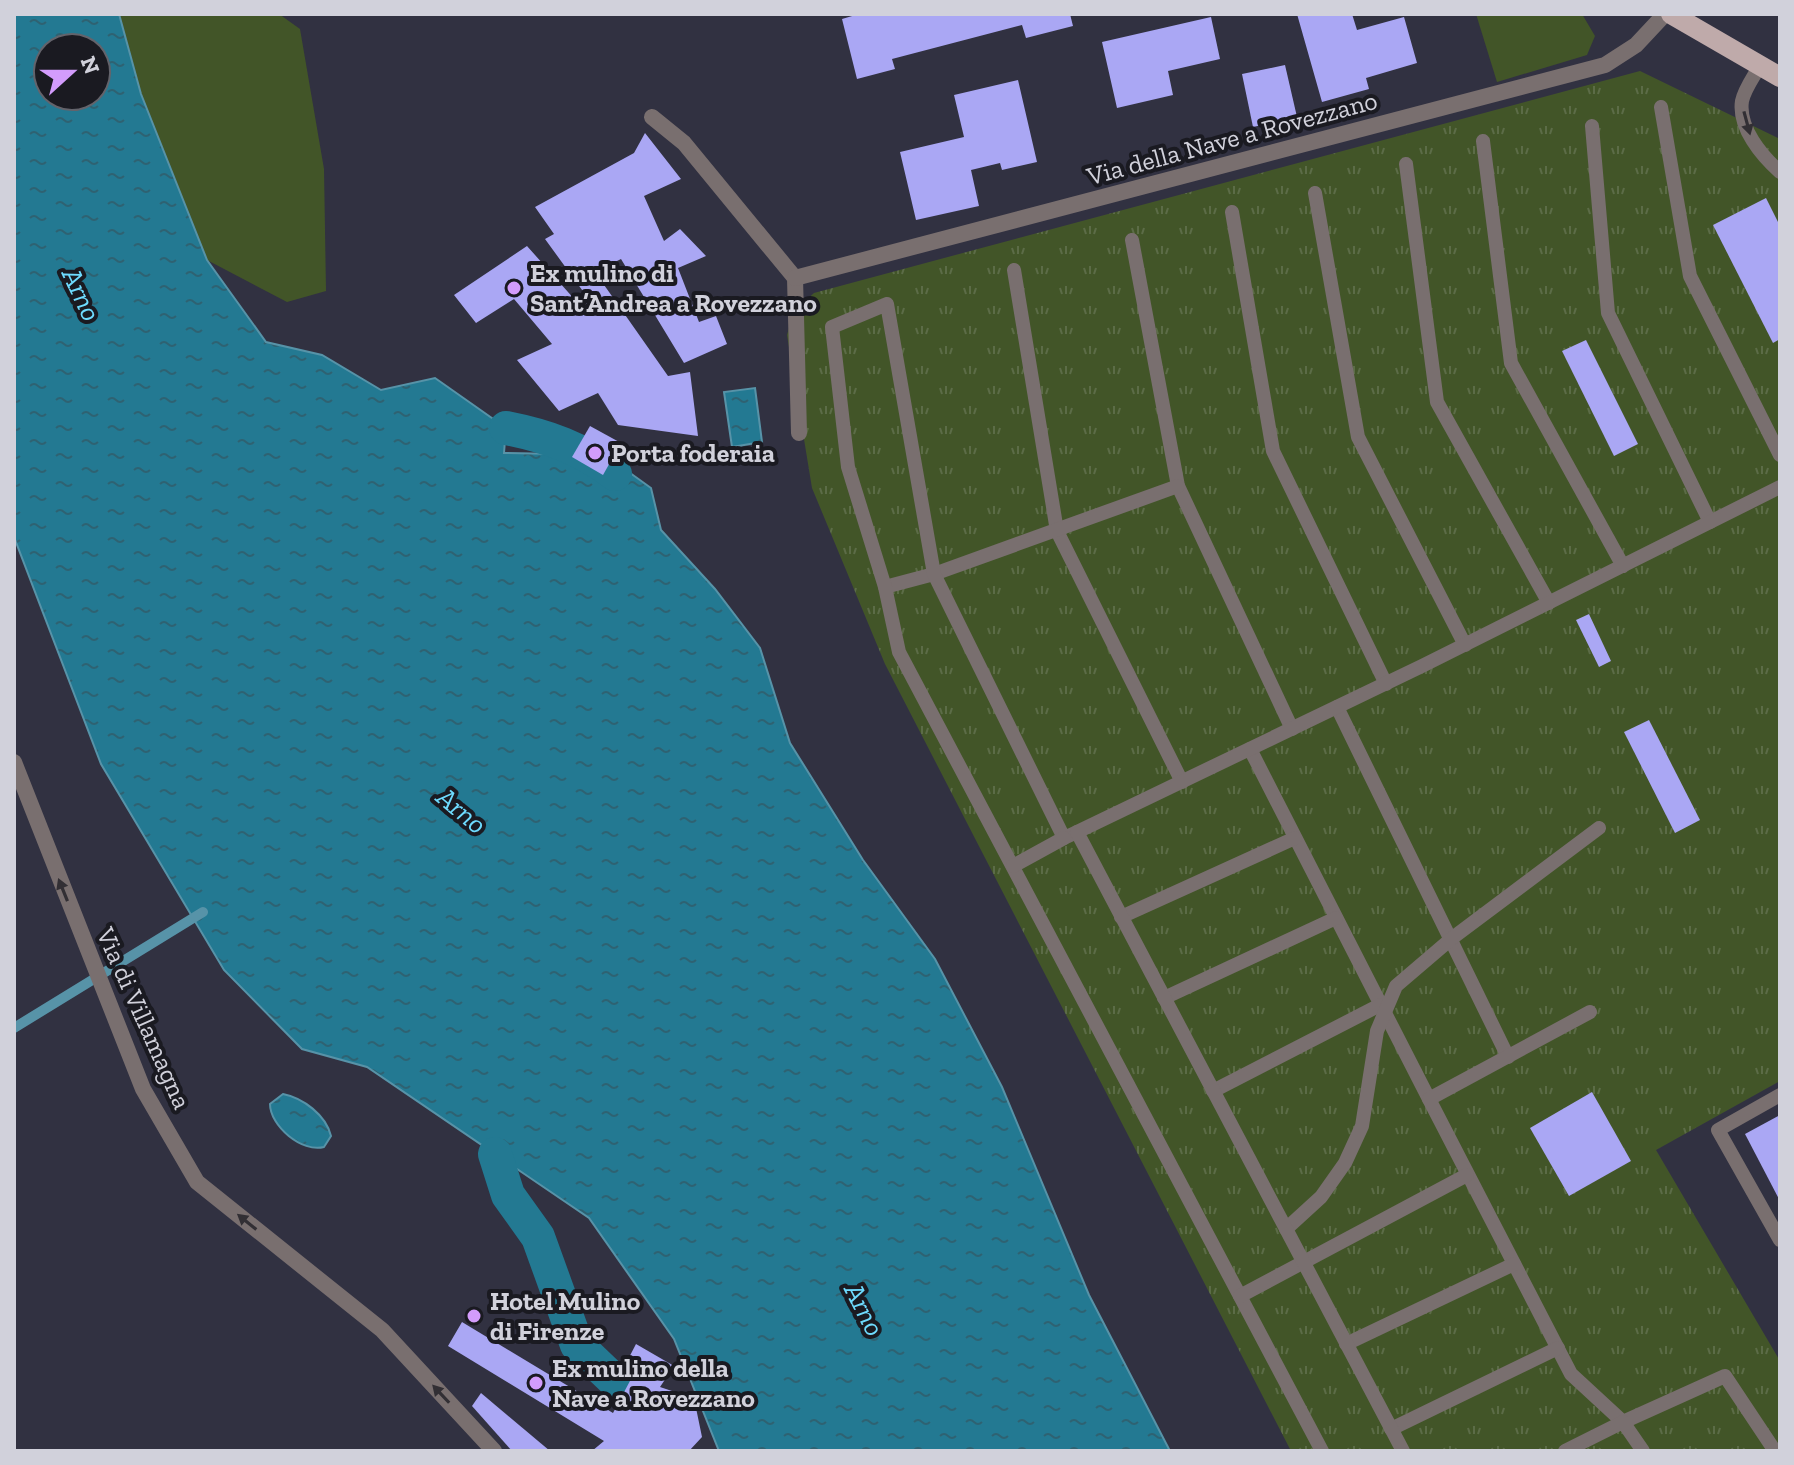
<svg xmlns="http://www.w3.org/2000/svg" width="1794" height="1465" viewBox="0 0 1794 1465" font-family="'Zilla Slab',serif">
<style>
.grass{fill:#425528}
.park{fill:url(#park-tufts)}
.water{fill:url(#water-ripples);stroke:#5793a8;stroke-width:2;fill-rule:evenodd}
.lines{fill:none;stroke-linecap:round;stroke-linejoin:round}
.stream{stroke:#5793a8;stroke-width:10}
.canal{stroke:#237992;stroke-width:34}
.building{fill:#aaa7f4}
.service{stroke:#796f6f;stroke-width:14}
.minor{stroke:#796f6f;stroke-width:16}
.primary{stroke:#bfaaaa;stroke-width:20}
.oneway{fill:#322f34}
.poi-dot{fill:#d39cfc;stroke:#1a1a21;stroke-width:3}
.labels{text-anchor:middle;stroke-width:8;stroke-linejoin:round;paint-order:stroke}
.street-label{font-size:26px;fill:#d1d1db;stroke:#1a1a21}
.poi-label{font-size:26px;font-weight:bold;fill:#d1d1db;stroke:#1a1a21;text-anchor:start}
.water-label{font-size:28px;font-style:italic;fill:#6edbfe;stroke:#1a1a21}
</style>
<defs>
<pattern id="park-tufts" width="24" height="20" patternUnits="userSpaceOnUse" patternTransform="scale(2)"><rect width="24" height="20" fill="#425528"/><path d="M3 7l-1-3M5 7V3M7 7l1-3M15 17l-1-3M17 17v-4M19 17l1-3" fill="none" stroke="#5c6c47"/></pattern>
<pattern id="water-ripples" width="26" height="14" patternUnits="userSpaceOnUse" patternTransform="scale(2)"><rect width="26" height="14" fill="#237992"/><path d="M2 4q2-2 4 0t4 0M15 11q2-2 4 0t4 0" fill="none" stroke="#2e6272"/></pattern>
</defs>
<rect width="100%" height="100%" fill="#313141"/>
<g class="grass">
<polygon points="119,14 279,14 300,29 324,169 326,291 287,302 207,260 141,94"/>
<polygon points="1476,14 1582,14 1595,36 1587,55 1497,82"/>
</g>
<polygon class="park" points="1640,71 1780,139 1780,1081 1656,1150 1780,1361 1780,1451 1291,1451 885,664 812,488 787,335 794,311 814,293"/>
<g class="water">
<path d="M 14,14 L 119,14 L 141,94 L 207,260 L 266,342 L 322,355 L 381,390 L 435,378 L 506,428 L 504,453 L 558,454 L 610,484 L 619,465 L 651,488 L 661,530 L 715,589 L 760,648 L 790,743 L 863,860 L 935,959 L 1002,1087 L 1089,1295 L 1170,1451 L 719,1451 L 674,1339 L 589,1218 L 367,1067 L 302,1049 L 224,970 L 101,764 L 14,537 ZM 48,48 L 96,48 L 96,96 L 48,96 Z"/>
<polygon points="755,388 762,442 732,447 724,392"/>
<path d="M 283,1094 C 303,1098 326,1115 331,1136 L 324,1147 C 302,1153 270,1126 270,1104 Z"/>
</g>
<g class="lines">
<polyline class="stream" points="14,1028 203,912"/>
<g class="canal">
<path d="M 506,428 C 547,436 581,448 615,474"/>
<polyline points="495,1154 508,1195 538,1237 577,1345 621,1387"/>
</g>
</g>
<g class="building">
<polygon points="859,14 1070,14 1073,26 1026,38 1022,25 892,59 895,69 857,79 842,19"/>
<polygon points="1297,14 1352,14 1357,30 1404,17 1417,63 1366,78 1369,89 1322,102"/>
<polygon points="1211,17 1220,59 1168,71 1173,95 1117,108 1102,42"/>
<polygon points="1285,65 1297,117 1253,127 1242,74"/>
<polygon points="1018,80 1037,162 1002,170 1000,163 971,170 979,206 916,220 900,152 964,137 954,95"/>
<polygon points="645,133 681,179 644,196 664,241 680,229 706,256 678,268 699,322 716,316 727,344 684,363 621,259 595,272 668,376 690,372 698,436 618,425 598,393 559,411 517,360 552,344 514,299 476,323 454,295 527,246 576,301 585,294 545,239 554,234 535,207 634,153"/>
<polygon points="1766,198 1780,226 1780,339 1773,343 1713,225"/>
<polygon points="1586,340 1638,444 1614,456 1562,351"/>
<polygon points="590,426 621,443 603,475 572,457"/>
<polygon points="1589,614 1611,661 1599,667 1576,620"/>
<polygon points="1649,720 1700,820 1675,833 1624,732"/>
<polygon points="1592,1092 1631,1161 1569,1196 1530,1128"/>
<polygon points="1780,1115 1780,1201 1745,1134"/>
<polygon points="462,1322 613,1413 631,1379 623,1369 636,1344 674,1366 660,1387 675,1392 696,1408 702,1437 689,1451 592,1451 604,1441 448,1346"/>
<polygon points="481,1393 550,1451 512,1451 472,1406"/>
</g>
<g class="lines">
<g class="service">
<path d="M 1759,67 C 1754,76 1744,90 1742,101 C 1738,128 1762,156 1780,172"/>
<polyline points="1661,107 1690,276 1780,455"/>
<polyline points="1592,126 1608,313 1710,522"/>
<polyline points="1483,141 1511,363 1623,566"/>
<polyline points="1406,164 1437,402 1549,603"/>
<polyline points="1315,193 1358,437 1465,645"/>
<polyline points="1232,212 1273,451 1386,684"/>
<polyline points="1132,240 1178,486 1292,729"/>
<polyline points="1014,270 1057,531 1182,782"/>
<polyline points="885,587 934,574 1178,486"/>
<polyline points="1337,707 1508,1057"/>
<polyline points="1250,749 1429,1099"/>
<polyline points="1077,832 1064,838 934,574 887,304 832,327 848,467 885,587 899,652 1322,1451"/>
<polyline points="1013,866 1064,838"/>
<polyline points="1121,917 1295,838"/>
<polyline points="1164,998 1336,918"/>
<polyline points="1590,1012 1429,1099 1571,1374 1623,1422 1725,1376 1775,1451"/>
<polyline points="1213,1091 1380,1005"/>
<polyline points="1780,1095 1718,1130 1780,1240"/>
<polyline points="1286,1229 1321,1197 1345,1163 1362,1126 1377,1031 1396,986 1451,939 1599,828"/>
<polyline points="1240,1296 1467,1175"/>
<polyline points="1346,1344 1514,1264"/>
<polyline points="1391,1429 1558,1348"/>
<polyline points="1403,1451 1077,832 1422,666 1780,487"/>
<polyline points="1565,1451 1623,1422 1643,1451"/>
</g>
<g class="minor">
<polyline points="652,117 684,143 795,278 799,433"/>
<polyline points="795,278 1605,65 1636,45 1665,14"/>
<polyline points="14,762 143,1089 197,1182 382,1330 494,1451"/>
</g>
<polyline class="primary" points="1671,14 1780,77"/>
</g>
<defs><path id="oneway-solid" d="M-6-.8H1V-3.2L6.5 0L1 3.2V.8H-6Z" transform="scale(2)"/></defs>
<g class="oneway">
<use href="#oneway-solid" transform="translate(1747 123) rotate(75)"/>
<use href="#oneway-solid" transform="translate(63 890) rotate(-112)"/>
<use href="#oneway-solid" transform="translate(247 1222) rotate(-141)"/>
<use href="#oneway-solid" transform="translate(441 1394) rotate(-133)"/>
</g>
<g class="poi-dot">
<circle cx="514" cy="288" r="8"/>
<circle cx="595" cy="453" r="8"/>
<circle cx="474" cy="1316" r="8"/>
<circle cx="536" cy="1383" r="8"/>
</g>
<g class="labels">
<g class="street-label">
<text transform="translate(1232 138) rotate(-15)" y="9">Via della Nave a Rovezzano</text>
<text transform="translate(144 1018) rotate(66)" y="9">Via di Villamagna</text>
</g>
<g class="poi-label">
<text x="530" y="282">Ex mulino di<tspan x="530" dy="30">Sant’Andrea a Rovezzano</tspan></text>
<text x="611" y="462">Porta foderaia</text>
<text x="490" y="1310">Hotel Mulino<tspan x="490" dy="30">di Firenze</tspan></text>
<text x="552" y="1377">Ex mulino della<tspan x="552" dy="30">Nave a Rovezzano</tspan></text>
</g>
<g class="water-label">
<text transform="translate(82 294) rotate(65)" y="10">Arno</text>
<text transform="translate(462 810) rotate(40)" y="10">Arno</text>
<text transform="translate(865 1309) rotate(63)" y="10">Arno</text>
</g>
</g>
<rect width="1794" height="1465" fill="none" stroke="#d1d1db" stroke-width="32"/>
<g transform="translate(72 72) rotate(69)"><circle r="38" fill="#1a1a21" stroke="#63636b" stroke-width="2"/>
<path d="M0-6L14 30L0 20L-14 30Z" fill="#d39cfc"/>
<text y="-12" font-size="22" font-weight="bold" text-anchor="middle" fill="#d1d1db">N</text>
</g>
</svg>
